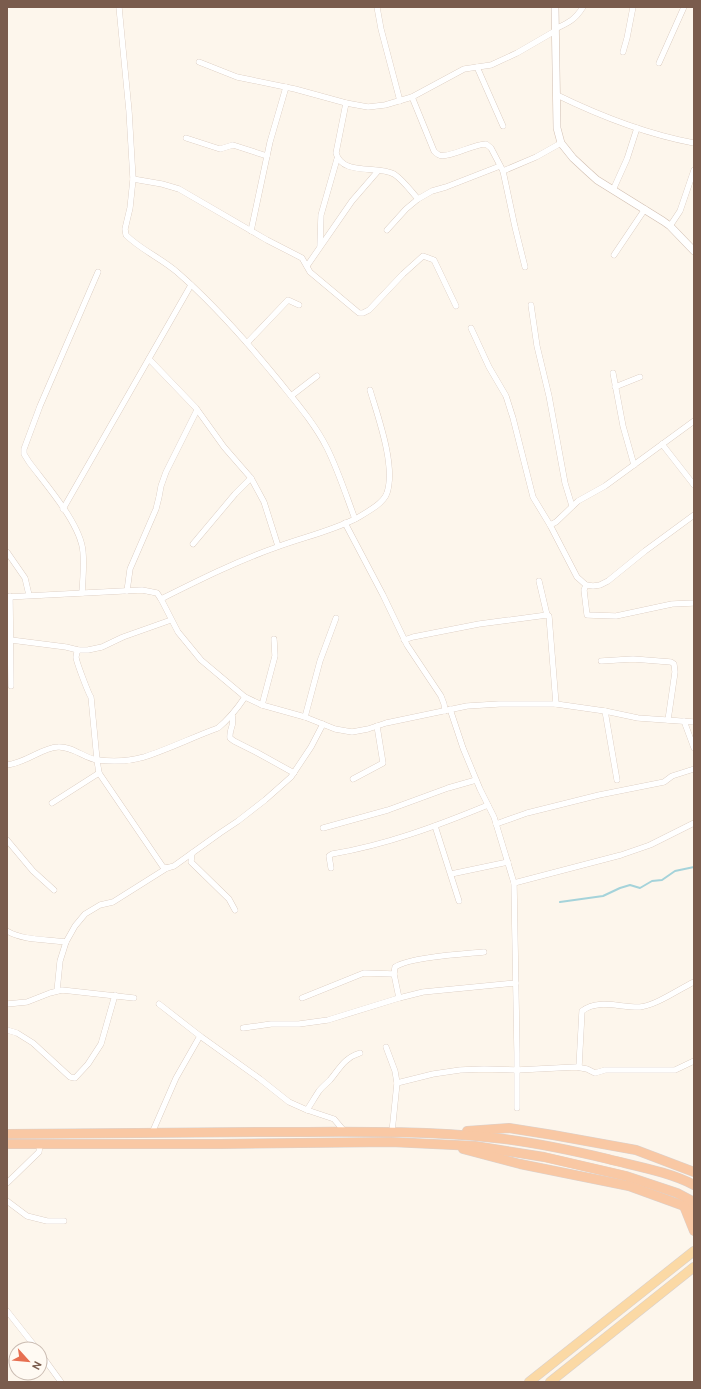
<svg xmlns="http://www.w3.org/2000/svg" width="701" height="1389" viewBox="0 0 701 1389" font-family="Overpass,sans-serif">
<style>
.lines{fill:none;stroke-linecap:round;stroke-linejoin:round}
.stream{stroke:#a5d3da;stroke-width:2}
.minor-casing{stroke:#d1beb0;stroke-width:6}
.tertiary-casing{stroke:#d1beb0;stroke-width:8}
.primary-casing{stroke:#dad1cd;stroke-width:10}
.trunk-casing{stroke:#dad1cd;stroke-width:10}
.minor{stroke:#fff;stroke-width:5.5}
.tertiary{stroke:#fff;stroke-width:7}
.primary{stroke:#fbd9a5;stroke-width:9}
.trunk{stroke:#f9c8a4;stroke-width:9}
</style>
<rect width="100%" height="100%" fill="#fdf6ec"/>
<g class="lines">
<polyline class="stream" points="560,902 603,896 620,888 630,885 640,888 652,881 662,880 675,871 694,867"/>
<defs>
<g id="minor">
<path d="M 119,7 L 129,111 L 133,179 L 130,208 L 125,229 L 126,235 C 141,250 161,258 177,272 C 215,305 248,343 279,381 C 296,402 315,424 327,448 C 338,470 346,495 355,519"/>
<polyline points="377,7 381,29 400,101"/>
<path d="M 555,29 C 568,23 575,20 583,7"/>
<polyline points="623,52 627,38 633,7"/>
<polyline points="199,62 237,77 295,89 346,103 368,107 385,105 412,97 464,69 491,65 517,53 555,31"/>
<polyline points="659,63 684,7"/>
<polyline points="477,67 503,126"/>
<path d="M 557,95 C 600,116 646,134 694,143"/>
<path d="M 412,97 L 434,151 C 436,153 437,154 439,155 C 448,159 473,144 486,144 L 491,148 L 503,171"/>
<path d="M 346,103 L 336,153 C 342,176 377,165 394,174 C 403,180 411,191 418,199"/>
<polyline points="186,138 220,149 233,145 267,156"/>
<polyline points="133,179 162,184 179,189 267,240 302,258 310,272 359,313 363,313 369,310 403,274 423,256 434,260 456,306"/>
<polyline points="613,190 627,159 637,128"/>
<polyline points="670,226 680,211 694,170"/>
<polyline points="387,230 406,209 418,199 432,191 446,187 500,166"/>
<polyline points="251,231 270,142 286,87"/>
<polyline points="320,245 321,215 337,159"/>
<polyline points="614,255 645,209"/>
<polyline points="307,266 352,201 378,171"/>
<polyline points="525,267 515,227 503,171 536,157 561,143"/>
<polyline points="531,305 537,346 549,396 565,483 572,506"/>
<polyline points="471,328 489,367 506,396 513,418 533,497 550,525 577,577 586,585 593,586 600,585 608,581 645,551 694,515"/>
<polyline points="247,343 288,300 299,305"/>
<polyline points="149,359 196,408 224,447 251,478 264,502 278,546"/>
<polyline points="613,373 623,426 634,465"/>
<polyline points="615,387 640,377"/>
<polyline points="291,396 317,376"/>
<polyline points="662,444 694,485"/>
<polyline points="63,509 191,285"/>
<polyline points="345,523 383,595 407,645 441,696 444,704 445,711"/>
<polyline points="550,525 556,522 578,501 605,486 694,421"/>
<polyline points="193,544 235,494 251,478"/>
<polyline points="7,552 25,578 29,595"/>
<polyline points="539,581 547,615"/>
<polyline points="586,585 584,590 587,615 616,616 672,604 694,603"/>
<polyline points="127,591 130,569 156,509 159,497 161,486 166,472 197,410"/>
<path d="M 82,593 C 83,580 84,566 83,552 C 81,524 46,485 29,462 L 24,454 L 24,449 L 40,406 L 98,272"/>
<polyline points="10,596 11,686"/>
<polyline points="7,597 142,590 157,593 161,599 178,632 201,660 245,697 262,705 305,717 335,729 352,732 368,729 386,723 467,706 499,704 556,704 605,711 638,718 694,722"/>
<path d="M 161,599 C 199,580 237,561 277,547 C 304,537 332,531 357,518 C 367,512 383,504 387,493 C 396,466 378,417 370,390"/>
<polyline points="11,640 66,647 78,650 88,650 102,647 123,637 171,620"/>
<polyline points="404,640 413,637 479,624 547,615 549,616 556,704"/>
<path d="M 78,650 C 77,652 76,654 76,657 C 76,661 89,695 91,697 L 97,760 L 99,773 L 163,867 L 167,868 L 174,866 L 220,833 L 238,821 L 265,800 L 291,777 L 311,747 L 323,724"/>
<polyline points="601,661 633,659 671,662 674,664 675,672 668,720"/>
<polyline points="262,705 275,656 274,639"/>
<polyline points="450,709 463,748 480,789 494,817 514,883 517,1053 517,1108"/>
<polyline points="605,711 617,780"/>
<path d="M 232,715 C 235,727 229,727 230,738 L 234,741 L 256,752 L 294,773"/>
<polyline points="305,717 320,661 336,618"/>
<polyline points="684,721 694,748"/>
<path d="M 7,765 C 26,763 43,747 58,747 C 73,746 85,759 98,760 C 113,762 130,761 144,757 C 169,749 193,737 218,728 C 229,719 237,709 245,697"/>
<polyline points="353,779 383,763 377,726"/>
<polyline points="52,803 99,773"/>
<polyline points="496,824 527,813 599,795 664,782 672,776 694,769"/>
<polyline points="435,826 459,901"/>
<polyline points="323,828 388,810 448,788 476,780"/>
<polyline points="7,840 33,871 54,890"/>
<polyline points="192,853 191,862 229,899 235,910"/>
<path d="M 331,868 L 329,856 L 332,854 C 386,845 437,826 488,805"/>
<polyline points="451,874 508,862"/>
<polyline points="514,883 621,855 650,845 694,823"/>
<path d="M 7,931 C 24,941 47,939 66,942"/>
<polyline points="57,991 60,961 66,942 75,926 85,914 100,905 113,902 167,868"/>
<polyline points="302,998 364,973 394,974"/>
<path d="M 399,998 L 394,974 L 395,967 C 410,957 464,954 484,952"/>
<polyline points="7,1004 27,1002 50,993 62,990 134,998"/>
<polyline points="159,1004 200,1036 260,1079 289,1102 307,1110 334,1119 345,1132"/>
<polyline points="243,1028 271,1024 299,1024 328,1020 399,998 423,992 516,983"/>
<polyline points="7,1030 17,1033 33,1043 70,1077 75,1078 88,1064 101,1044 115,995"/>
<polyline points="386,1047 395,1071 397,1083 392,1132"/>
<path d="M 579,1067 L 582,1011 C 598,998 621,1008 640,1007 C 657,1005 679,989 694,982"/>
<polyline points="397,1083 433,1074 460,1070 484,1069 517,1070 576,1067 587,1069 595,1073 605,1070 675,1070 694,1061"/>
<path d="M 307,1110 C 311,1104 315,1097 319,1091 C 322,1087 326,1084 330,1080 C 340,1068 344,1058 360,1053"/>
<polyline points="152,1133 176,1078 200,1036"/>
<polyline points="7,1183 39,1152 40,1144"/>
<polyline points="7,1201 27,1216 47,1221 64,1221"/>
<polyline points="7,1311 37,1349"/>
<polyline points="40,1353 61,1382"/>
</g>
<polyline id="tertiary" points="555,7 557,128 561,143 573,158 587,171 597,180 663,221 670,226 694,251"/>
<g id="primary">
<polyline points="529,1382 694,1251"/>
<polyline points="550,1382 694,1267"/>
</g>
<g id="trunk">
<polyline points="467,1131 509,1128 553,1135 636,1150 694,1172"/>
<path d="M 7,1134 C 94,1133 181,1133 268,1132 C 344,1132 420,1130 495,1138 C 533,1142 570,1150 608,1159 C 635,1166 670,1172 694,1185"/>
<polyline points="7,1144 220,1144 391,1142 475,1146 544,1157 626,1176 677,1193 694,1202"/>
<polyline points="463,1149 520,1164 629,1186 684,1206 694,1212"/>
<polyline points="684,1206 694,1231"/>
</g>
</defs>
<use href="#minor" class="minor-casing"/>
<use href="#tertiary" class="tertiary-casing"/>
<use href="#primary" class="primary-casing"/>
<use href="#trunk" class="trunk-casing"/>
<use href="#minor" class="minor"/>
<use href="#tertiary" class="tertiary"/>
<use href="#primary" class="primary"/>
<use href="#trunk" class="trunk"/>
</g>
<rect width="701" height="1389" fill="none" stroke="#7a5c4d" stroke-width="16"/>
<g transform="translate(28 1361) rotate(117)"><circle r="19" fill="#fffaf3" stroke="#cabbb1"/>
<path d="M0-3L7 15L0 10L-7 15Z" fill="#e76f51"/>
<text y="-6" font-size="11" font-weight="bold" text-anchor="middle" fill="#7a5c4d">N</text>
</g>
</svg>
